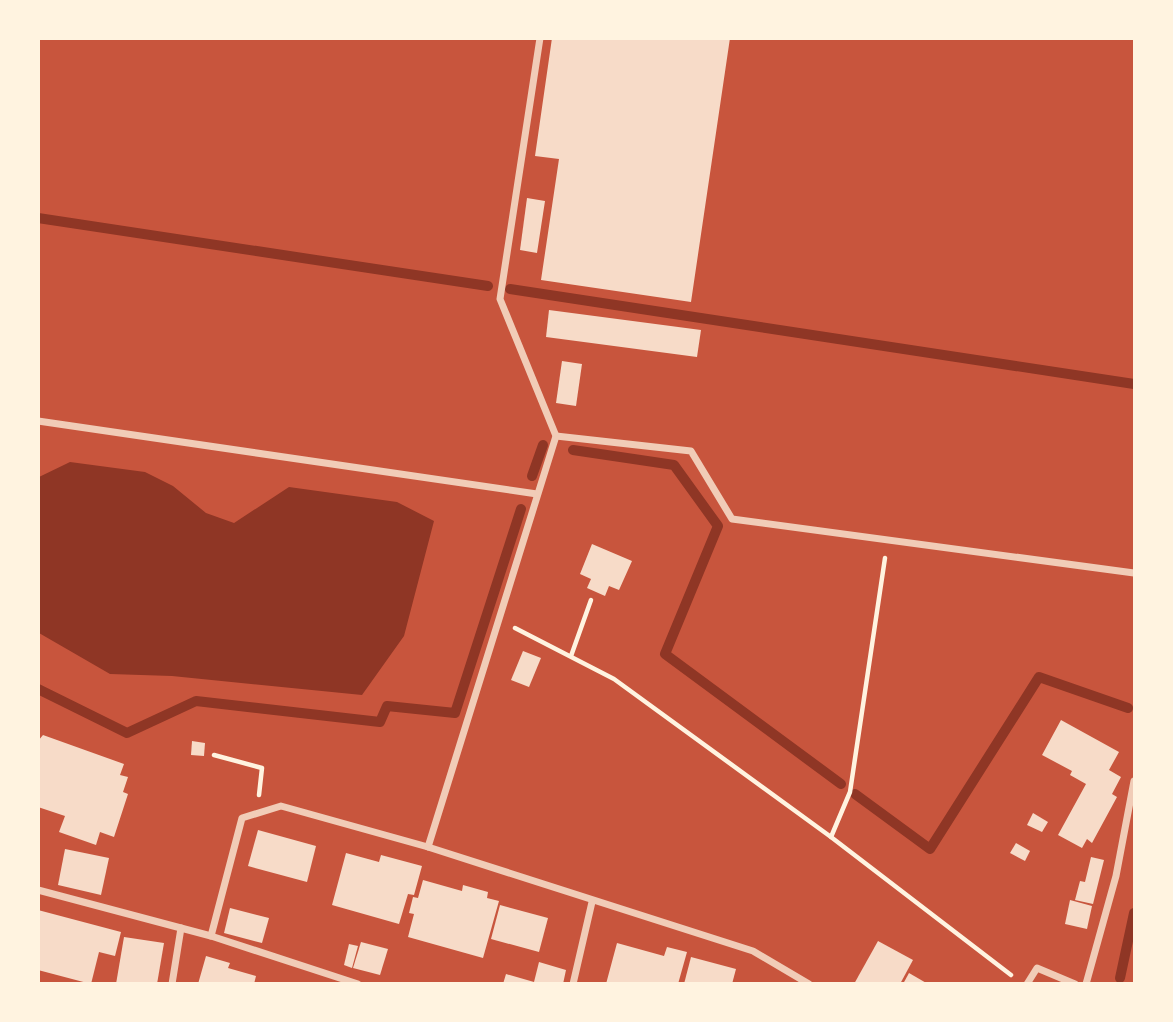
<svg xmlns="http://www.w3.org/2000/svg" width="1173" height="1022" viewBox="0 0 1173 1022" font-family="Jost,sans-serif">
<style>
.water{fill:#8f3625}
.lines{fill:none;stroke-linecap:round;stroke-linejoin:round}
.stream{stroke:#8f3625;stroke-width:10}
.building{fill:#f7dbc8}
.path{stroke:#fff3e0;stroke-width:4.5}
.minor{stroke:#f1ccb7;stroke-width:7}
</style>
<rect width="100%" height="100%" fill="#c8553d"/>
<polygon class="water" points="70,462 145,472 173,486 206,513 234,523 289,487 397,502 434,521 404,636 362,695 172,676 110,674 39,633 39,477"/>
<g class="lines">
<g class="stream">
<polyline points="38,218 488,286"/>
<polyline points="510,289 1134,384"/>
<polyline points="573,450 674,465 718,526 665,654 841,784"/>
<polyline points="532,476 543,445"/>
<polyline points="38,689 127,733 196,701 380,722 387,706 455,713 521,509"/>
<polyline points="855,794 930,849 1039,677 1128,708"/>
<polyline points="1120,978 1134,913"/>
</g>
</g>
<g class="building">
<polygon points="552,38 730,38 691,302 541,280 559,159 535,156"/>
<polygon points="527,198 545,201 537,253 520,250"/>
<polygon points="549,310 701,330 697,357 546,337"/>
<polygon points="562,361 582,364 576,406 556,403"/>
<polygon points="592,544 632,561 619,590 609,586 605,596 587,588 591,579 580,574"/>
<polygon points="523,651 541,658 529,687 511,680"/>
<polygon points="1061,720 1119,752 1109,770 1121,777 1112,794 1117,797 1092,843 1087,839 1082,848 1058,835 1086,784 1070,775 1072,771 1042,755"/>
<polygon points="43,735 124,764 120,775 128,777 123,792 128,794 114,837 100,832 96,845 59,832 65,816 38,807 38,741"/>
<polygon points="192,741 205,743 204,756 191,755"/>
<polygon points="1033,813 1048,822 1042,832 1027,825"/>
<polygon points="258,830 316,846 307,882 248,866"/>
<polygon points="1016,843 1030,851 1025,861 1010,853"/>
<polygon points="65,849 109,858 101,895 58,885"/>
<polygon points="346,853 379,862 381,855 422,866 414,895 408,894 399,924 332,905"/>
<polygon points="1091,857 1104,860 1093,904 1075,900 1080,881 1085,882"/>
<polygon points="423,880 462,891 463,885 488,892 487,898 499,901 483,958 408,937 414,914 409,913 413,897 418,898"/>
<polygon points="1070,900 1092,906 1087,929 1065,924"/>
<polygon points="500,905 548,918 539,952 491,939"/>
<polygon points="230,908 269,918 262,943 224,933"/>
<polygon points="38,910 121,932 115,956 99,952 91,984 38,970"/>
<polygon points="124,937 164,943 157,984 116,984"/>
<polygon points="878,941 913,960 900,984 854,984"/>
<polygon points="361,942 388,949 380,975 353,968"/>
<polygon points="617,943 664,956 667,947 687,952 678,984 606,984"/>
<polygon points="349,944 358,946 352,968 344,965"/>
<polygon points="206,956 230,963 228,968 256,976 254,984 198,984"/>
<polygon points="691,957 736,969 732,984 684,984"/>
<polygon points="539,962 566,970 563,984 503,984 506,974 534,982"/>
<polygon points="909,973 928,984 903,984"/>
</g>
<g class="lines">
<g class="path">
<polyline points="515,628 614,679 831,837 1011,975"/>
<polyline points="571,656 591,600"/>
<polyline points="214,755 262,768 259,795"/>
<polyline points="831,837 850,792 885,558"/>
</g>
<g class="minor">
<polyline points="38,421 537,494"/>
<polyline points="556,436 691,451 732,519 1134,573"/>
<polyline points="428,847 556,436 500,299 540,38"/>
<polyline points="38,890 211,936 358,984"/>
<polyline points="211,936 242,818 281,806 428,847 753,951 809,984"/>
<polyline points="172,984 181,928"/>
<polyline points="573,984 592,902"/>
<polyline points="1027,984 1037,968 1075,984"/>
<polyline points="1086,984 1116,876 1134,781"/>
</g>
</g>
<rect width="1173" height="1022" fill="none" stroke="#fff3e0" stroke-width="80"/>
</svg>
